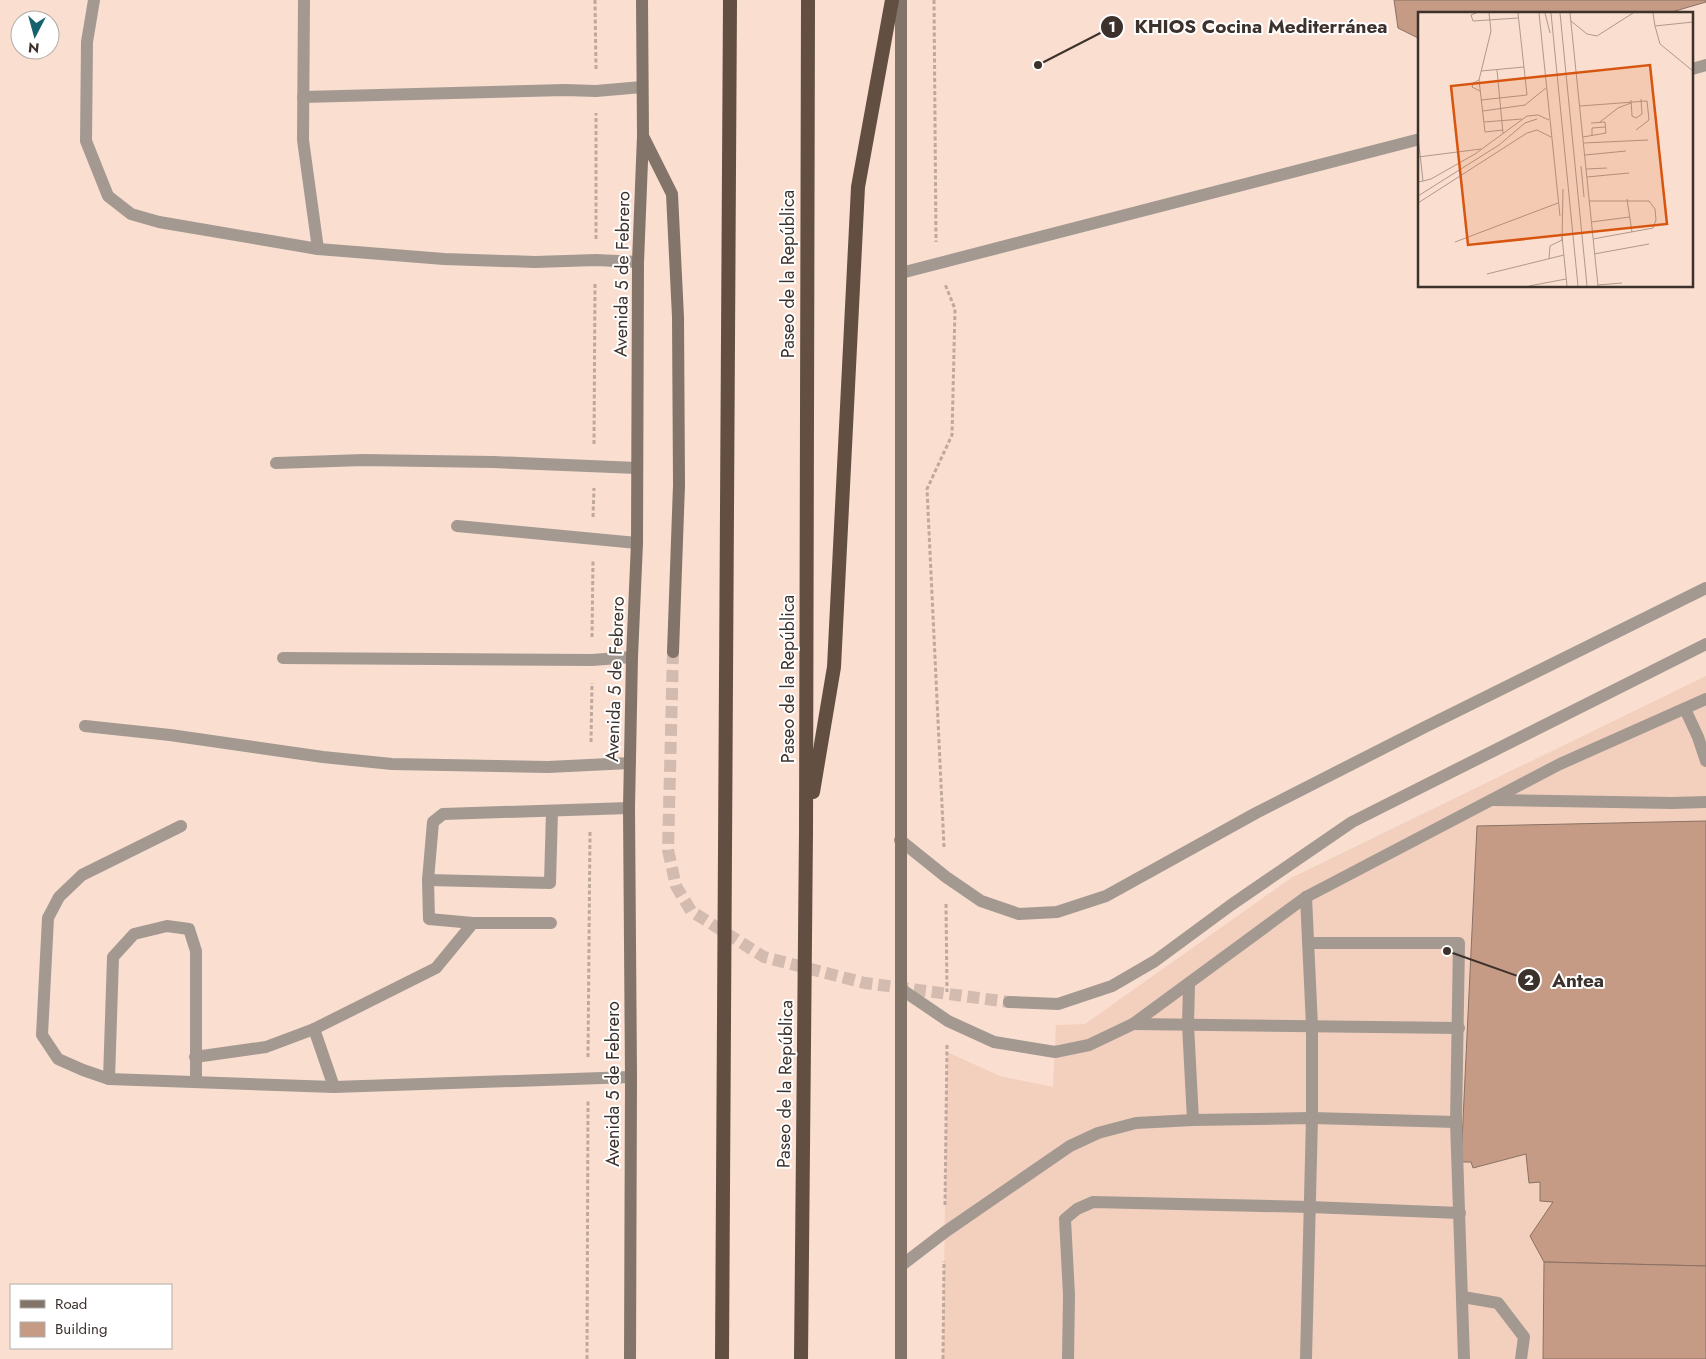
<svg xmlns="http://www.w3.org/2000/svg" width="1706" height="1359" viewBox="0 0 1706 1359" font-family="Jost,sans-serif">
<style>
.built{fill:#f3d0be}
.building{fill:#c59b86;stroke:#8a7164}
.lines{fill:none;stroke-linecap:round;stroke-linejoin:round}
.secondary-tunnel{stroke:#d4bbaf;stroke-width:12;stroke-dasharray:12 6;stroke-linecap:butt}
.path{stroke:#bfa99d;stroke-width:3;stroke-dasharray:4 2.5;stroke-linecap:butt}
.service{stroke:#a39991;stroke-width:12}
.minor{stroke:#a39991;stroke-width:12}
.secondary{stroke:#837469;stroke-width:12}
.trunk{stroke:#624f42;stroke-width:14}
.labels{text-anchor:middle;stroke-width:4;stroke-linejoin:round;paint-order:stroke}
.street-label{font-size:18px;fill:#3c312b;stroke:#fff}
.inset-road{fill:none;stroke:#ae998e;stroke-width:1}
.view{fill:#d7550f;fill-opacity:0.15;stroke:#d7550f;stroke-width:2.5}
.inset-edge{fill:none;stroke:#3c312b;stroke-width:2.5}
.leader{fill:none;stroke:#3c312b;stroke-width:2}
.callout-dot{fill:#3c312b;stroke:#fff;stroke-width:2}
.mark-label{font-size:15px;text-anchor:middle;font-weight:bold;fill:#fff}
.callout-label{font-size:19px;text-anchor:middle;font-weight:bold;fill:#3c312b;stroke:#fff;stroke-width:4;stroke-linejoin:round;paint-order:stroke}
</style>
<rect width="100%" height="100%" fill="#faded0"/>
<polygon class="built" points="1706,676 1706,1359 943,1359 947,1052 1000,1076 1053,1087 1056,1025 1085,1024 1291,878"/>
<g class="building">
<polygon points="1394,0 1706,0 1706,2 1665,14 1420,14 1420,39 1398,28"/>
<polygon points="1706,821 1706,1266 1544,1262 1530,1236 1553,1202 1540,1201 1540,1182 1529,1183 1526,1154 1473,1168 1471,1162 1461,1162 1477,826"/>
<polygon points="1544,1262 1706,1266 1706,1359 1543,1359"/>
</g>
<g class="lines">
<polyline class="secondary-tunnel" points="673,652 668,850 676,886 691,911 764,957 865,983 1009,1002"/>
<g class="path">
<polyline points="595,0 596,69"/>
<polyline points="934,0 936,242"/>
<polyline points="596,239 596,113"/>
<polyline points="594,444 595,283"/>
<polyline points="593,517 594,488"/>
<polyline points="592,637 593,561"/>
<polyline points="591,742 592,683"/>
<polyline points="944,847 927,489 952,435 955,309 945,284"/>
<polyline points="946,904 947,992"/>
<polyline points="588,1057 590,831"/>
<polyline points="945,1205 947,1044"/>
<polyline points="587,1359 588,1101"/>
<polyline points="943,1359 944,1261"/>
</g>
<g class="service">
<polyline points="94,0 87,42 86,141 108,196 131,214 159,222 318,249 444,259 535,262 596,260 638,262"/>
<polyline points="304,0 303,140 318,249"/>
<polyline points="1692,69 1706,65"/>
<polyline points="303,97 565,90 596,91 642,87"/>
<polyline points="901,273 1420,139"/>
<polyline points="276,463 363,460 493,462 637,468"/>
<polyline points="457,526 637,543"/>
<polyline points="283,658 592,660 632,657"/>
<polyline points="1685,709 1698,737 1706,761"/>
<polyline points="85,726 170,735 323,757 392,764 548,767 630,763"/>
<polyline points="1494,800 1672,803 1706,802"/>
<polyline points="181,826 82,875 59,897 48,918 42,1035 58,1059 83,1070 109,1079 334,1087 631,1077"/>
<polyline points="428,880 550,883 552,811"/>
<polyline points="551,923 473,923 429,919 428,880 433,822 443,814 629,808"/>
<polyline points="1308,943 1459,943 1456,1122 1464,1359"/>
<polyline points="1189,984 1188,1025 1193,1120"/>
<polyline points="901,989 948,1021 994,1042 1055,1052 1089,1045 1133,1024 1306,897 1560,764 1706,699"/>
<polyline points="1133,1024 1459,1028"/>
<polyline points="314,1029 334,1087"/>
<polyline points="195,1057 266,1047 314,1029 436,968 473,923"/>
<polyline points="109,1079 113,957 134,934 167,926 189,929 196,951 196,1082"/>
<polyline points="902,1265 945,1232 1070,1146 1098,1133 1136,1123 1193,1120 1312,1118 1456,1122"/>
<polyline points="1463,1297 1498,1303 1524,1337 1521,1359"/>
<polyline points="1068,1359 1069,1295 1065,1219 1077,1209 1093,1202 1310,1207 1460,1213"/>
<polyline points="1306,1359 1312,1118 1312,1026 1306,897"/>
</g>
<g class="minor">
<polyline points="900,840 946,877 981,901 1019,914 1057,912 1106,896 1256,813 1425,727 1706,588"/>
<polyline points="1009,1002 1058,1004 1112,986 1155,961 1231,905 1352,822 1706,644"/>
</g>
<g class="secondary">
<polyline points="644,138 672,194 678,317 679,485 673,652"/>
<polyline points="630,1359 631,1077 629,808 632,657 637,543 638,262 643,136 642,0"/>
<polyline points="901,1359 901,0"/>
</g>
<g class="trunk">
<polyline points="813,792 834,667 858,187 892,0"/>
<polyline points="722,1359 730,0"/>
<polyline points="801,1359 806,832 808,0"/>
</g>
</g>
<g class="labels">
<g class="street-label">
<text transform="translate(622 274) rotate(-89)" y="6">Avenida 5 de Febrero</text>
<text transform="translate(788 274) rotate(-90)" y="6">Paseo de la República</text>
<text transform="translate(615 679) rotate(-88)" y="6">Avenida 5 de Febrero</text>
<text transform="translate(788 679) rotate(-90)" y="6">Paseo de la República</text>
<text transform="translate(613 1084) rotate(-90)" y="6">Avenida 5 de Febrero</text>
<text transform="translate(785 1084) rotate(-89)" y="6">Paseo de la República</text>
</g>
</g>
<g transform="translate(1418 12)">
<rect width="275" height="275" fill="#faded0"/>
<path class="inset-road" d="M 58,1 L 53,3 L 55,9 L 100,6M 71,1 L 73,19 L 61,68 L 67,120 L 85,118M 121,1 L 142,204M 127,1 L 132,21M 133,1 L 160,274M 142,1 L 169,274M 152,1 L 180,274M 235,1 L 237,14 L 275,10M 153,9 L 169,22 L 179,24 L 215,1M 237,14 L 242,32 L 275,59M 79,58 L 85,121M 63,59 L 106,55M 61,68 L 55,71 L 54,75 L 62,79M 63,88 L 109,83 L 100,1M 213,88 L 214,104 L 218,106 L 224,102 L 223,87M 162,94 L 229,89 L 231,108 L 218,118M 65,99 L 107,93 L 128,76M 66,110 L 104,107M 182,110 L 200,96 L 213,91M 174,124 L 174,116 L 188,115M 0,125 L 5,169 L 0,170M 165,125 L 188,121 L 187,110 L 173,111M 166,131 L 230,128M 167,143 L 208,139M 0,145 L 63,137M 163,154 L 166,185M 168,157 L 189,156M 169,165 L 211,161M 5,169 L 13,167 L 57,142 L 109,104 L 120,103 L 131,108M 0,184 L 81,133 L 107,111 L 119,107M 209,187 L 214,220M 171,189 L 231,189 L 237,197 L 238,208 L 235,216 L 175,227M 0,191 L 109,121 L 119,118 L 133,125M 173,210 L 212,205M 144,225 L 149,274M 144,229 L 145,177M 37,230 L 140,191M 176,242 L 231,232M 131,247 L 132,234 L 144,228M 69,262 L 146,243M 180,273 L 204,271M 111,274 L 148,267"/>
<path class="view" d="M 232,53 L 249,212 L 50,233 L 33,74 Z"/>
<rect width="275" height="275" class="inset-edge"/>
</g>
<path class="leader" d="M1038 65L1112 27M1447 951L1529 980"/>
<g class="callout-dot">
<circle cx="1038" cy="65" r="5"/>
<circle cx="1447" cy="951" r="5"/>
<circle cx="1112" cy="27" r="12"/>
<circle cx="1529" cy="980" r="12"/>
</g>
<g class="mark-label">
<text x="1112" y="32">1</text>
<text x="1529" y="985">2</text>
</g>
<g class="callout-label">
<text x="1261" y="33">KHIOS Cocina Mediterránea</text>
<text x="1578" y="987">Antea</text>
</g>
<rect x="10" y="1284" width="162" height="65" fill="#ffffff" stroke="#b1adaa"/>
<rect x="20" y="1300" width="25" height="8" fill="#837469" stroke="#b1adaa"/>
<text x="55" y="1309" font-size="15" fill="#3c312b">Road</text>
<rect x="20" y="1322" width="25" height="15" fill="#c59b86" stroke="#b1adaa"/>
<text x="55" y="1334" font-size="15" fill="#3c312b">Building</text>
<g transform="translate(35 35) rotate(186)"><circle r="24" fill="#ffffff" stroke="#b1adaa"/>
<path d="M0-4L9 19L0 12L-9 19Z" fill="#15616d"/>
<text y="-8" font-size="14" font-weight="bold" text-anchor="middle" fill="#3c312b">N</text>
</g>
</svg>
